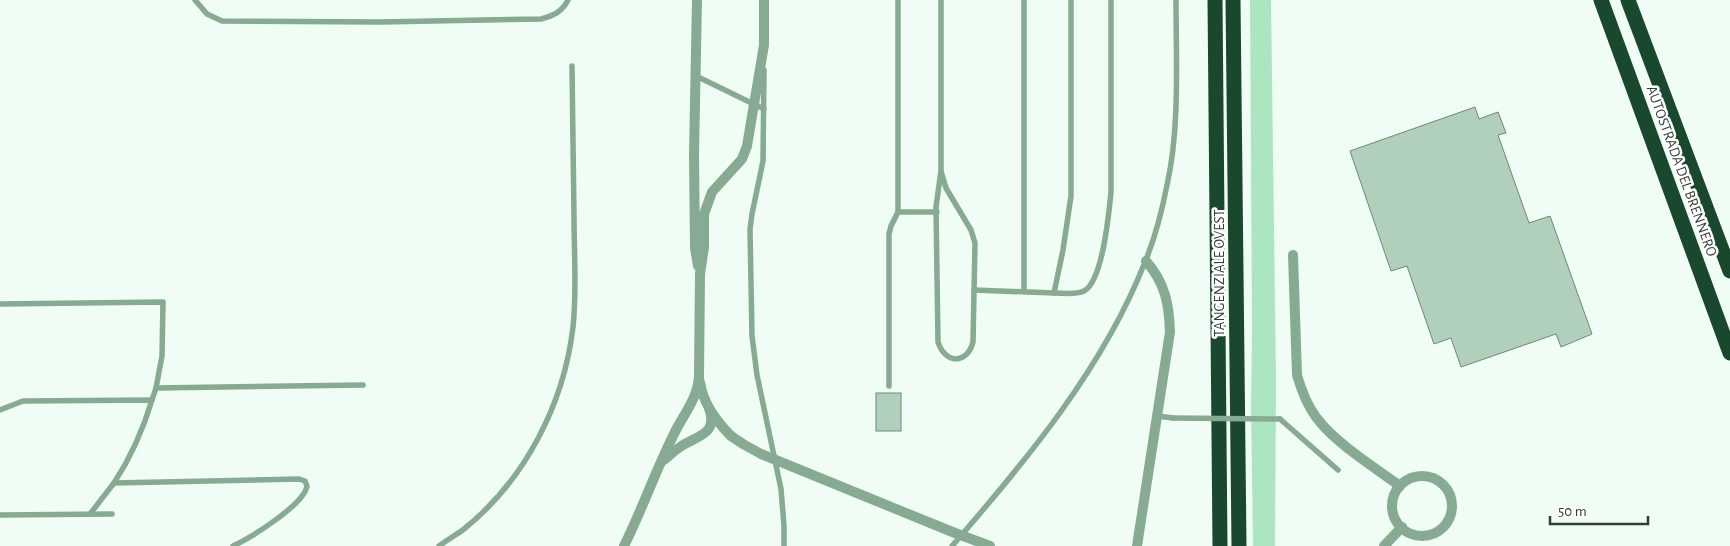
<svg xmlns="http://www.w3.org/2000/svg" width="1730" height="546" viewBox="0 0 1730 546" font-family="'Alegreya Sans',sans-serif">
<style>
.green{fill:#ace6c0}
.building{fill:#b0d0bb;stroke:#6c8976}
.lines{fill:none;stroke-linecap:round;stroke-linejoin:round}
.lane{stroke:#86aa92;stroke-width:5.5}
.street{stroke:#86aa92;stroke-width:10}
.highway{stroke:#1a482e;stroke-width:15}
.lane-bridge{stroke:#86aa92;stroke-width:5.5}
.street-bridge{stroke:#86aa92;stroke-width:10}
.labels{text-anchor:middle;stroke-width:5;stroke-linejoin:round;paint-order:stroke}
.street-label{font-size:15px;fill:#323f36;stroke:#fff}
</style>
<rect width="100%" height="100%" fill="#f0fdf4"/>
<polygon class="green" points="1250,0 1271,0 1276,381 1275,546 1253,546 1251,408 1252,328"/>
<g class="building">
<polygon points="1475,107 1479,119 1498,112 1506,133 1498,135 1529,223 1550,216 1592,334 1561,347 1556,334 1461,367 1451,338 1434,344 1407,266 1391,271 1350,151"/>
<rect x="876" y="393" width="25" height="38"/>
</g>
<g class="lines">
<g class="lane">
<path d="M 195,0 L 207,14 L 222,21 L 381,22 L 541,19 C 553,16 562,12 568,0"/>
<polyline points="898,0 898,212 937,212"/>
<path d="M 941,0 L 941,171 L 936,207 L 938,342 C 945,364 967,365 973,342 L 975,243 L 971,230 L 946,188 L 941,171"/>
<polyline points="1024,0 1024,291"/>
<polyline points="764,70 763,161 752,214 750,229 752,336 757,375 781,489 784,526 784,546"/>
<polyline points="696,76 764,109"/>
<polyline points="974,290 1054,293 1063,250 1071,196 1071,0"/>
<path d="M 1054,293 C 1064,293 1075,295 1084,291 C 1103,281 1109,212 1111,192 L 1111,0"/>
<polyline points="0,304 163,302 162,356 156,388"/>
<polyline points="889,386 889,234 891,226 898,212"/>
<polyline points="152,400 156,388 363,385"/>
<path d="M 0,410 L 23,401 L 152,400 C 143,430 131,457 114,483"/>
<polyline points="1157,416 1173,418"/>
<polyline points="1280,419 1338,470"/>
<path d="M 90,514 L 114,483 L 299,479 L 305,481 L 307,486 C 304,505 250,538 233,546"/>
<polyline points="0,515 112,514"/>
<path d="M 439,546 C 447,540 456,535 464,529 C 525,480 564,404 573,327 C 577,291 574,254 574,217 C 573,167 573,116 572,66"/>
<path d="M 952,546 C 1026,461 1104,367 1145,262 C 1155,238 1162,211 1167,185 C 1180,128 1176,59 1176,0"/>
</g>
<g class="street">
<polyline points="697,0 694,154 695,248 698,266"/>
<path d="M 1293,255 L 1297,375 C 1301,389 1307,405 1316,417 C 1335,443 1374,467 1400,486"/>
<path d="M 700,382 C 703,404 716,421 731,436"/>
<path d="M 664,460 C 670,455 676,449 683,445 C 700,435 718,433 709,408"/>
<circle cx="1422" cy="506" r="30"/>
<path d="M 624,546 C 642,510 655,472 673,436 C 682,416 698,399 699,376 L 700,274 L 704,247 L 704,214 L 712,192 L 742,159 L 747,146 L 764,45 L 764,0"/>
<path d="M 1137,546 L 1170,332 C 1169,303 1165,283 1146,261"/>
<polyline points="1384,546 1402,527"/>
</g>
<g class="highway">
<polyline points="1215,0 1220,546"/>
<polyline points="1233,0 1239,546"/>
<polyline points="1601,0 1730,353"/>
<polyline points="1628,0 1730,271"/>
</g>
<polyline class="lane-bridge" points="1173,418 1280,419"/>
<polyline class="street-bridge" points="731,436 743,444 761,454 955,533 990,546"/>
</g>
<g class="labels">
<g class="street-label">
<text transform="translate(1682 171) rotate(70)" y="5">AUTOSTRADA DEL BRENNERO</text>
<text transform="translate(1219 273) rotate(-90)" y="5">TANGENZIALE OVEST</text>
</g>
</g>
<path d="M1550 516v8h98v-8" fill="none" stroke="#323f36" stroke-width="2.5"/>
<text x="1558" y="516" font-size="15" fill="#323f36" stroke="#ffffff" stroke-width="4" paint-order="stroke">50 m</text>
</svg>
